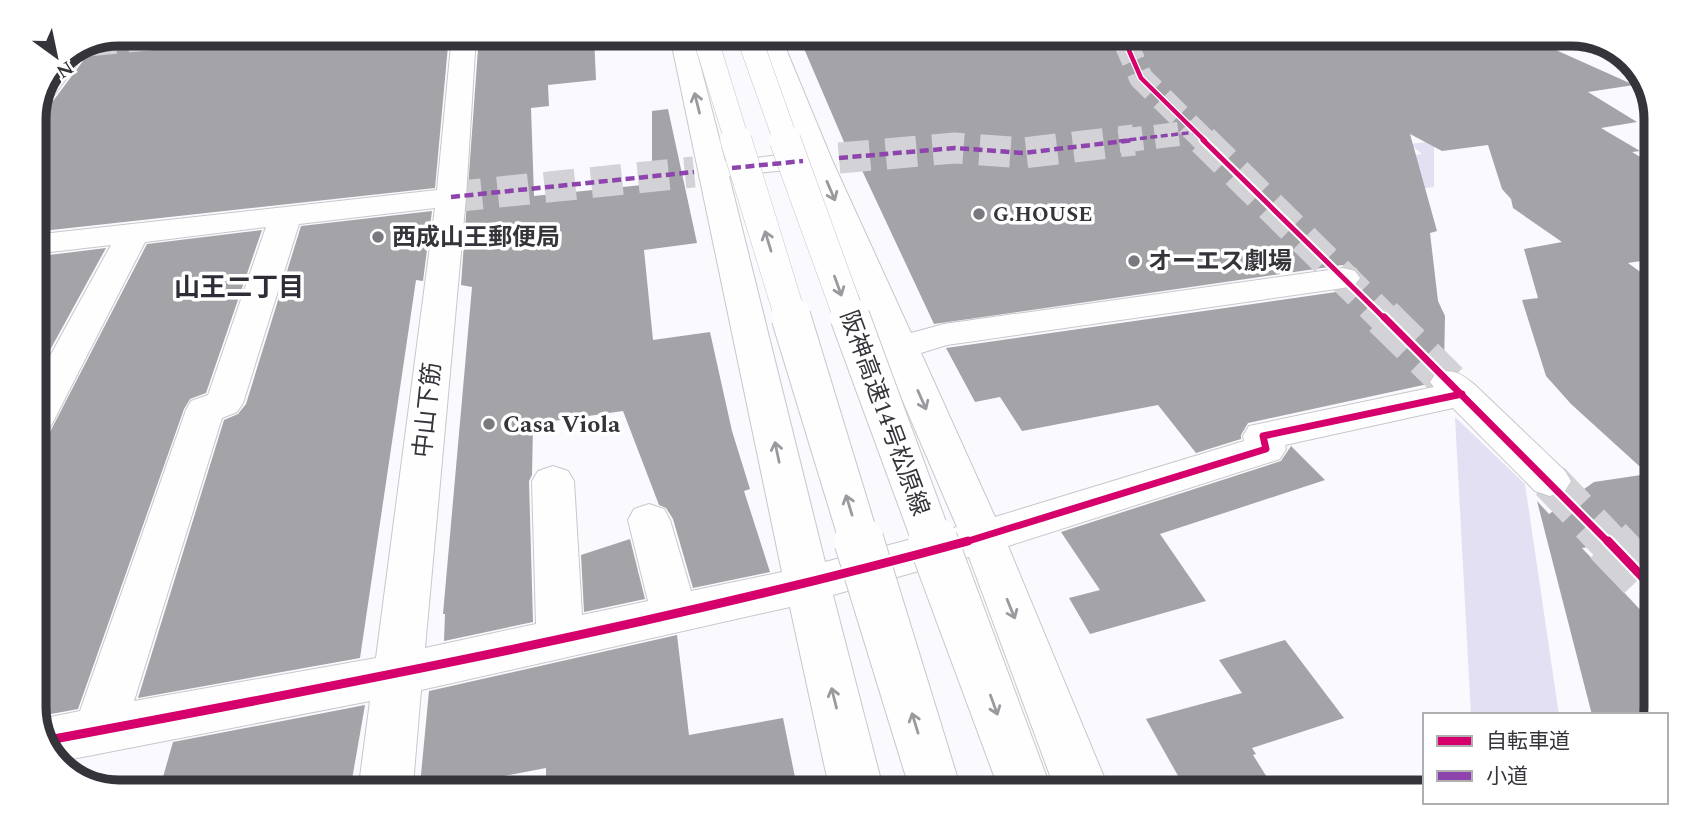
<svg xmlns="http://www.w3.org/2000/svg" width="1689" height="825" viewBox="0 0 1689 825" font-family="Spectral,'Noto Sans JP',serif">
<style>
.green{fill:#e4e0f3}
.building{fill:#a4a3a7}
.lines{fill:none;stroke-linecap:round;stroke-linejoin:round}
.minor-tunnel-far3{stroke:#d3d2d6;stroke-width:24;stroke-dasharray:24 12;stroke-linecap:butt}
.minor-tunnel-far2{stroke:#d3d2d6;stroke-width:31;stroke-dasharray:31 16;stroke-linecap:butt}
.minor-tunnel-far1{stroke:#d3d2d6;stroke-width:39;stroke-dasharray:39 19;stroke-linecap:butt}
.minor-tunnel{stroke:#d3d2d6;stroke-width:49;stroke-dasharray:49 24;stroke-linecap:butt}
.minor-casing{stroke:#c8c8cc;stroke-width:2}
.minor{fill:#fefeff;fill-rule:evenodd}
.highway-bridge-far3-casing{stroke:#c8c8cc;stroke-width:25;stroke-linecap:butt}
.highway-bridge-far2-casing{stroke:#c8c8cc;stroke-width:32;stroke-linecap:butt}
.highway-bridge-far1-casing{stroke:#c8c8cc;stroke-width:41;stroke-linecap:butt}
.highway-bridge-casing{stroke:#c8c8cc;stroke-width:51;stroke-linecap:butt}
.highway-bridge-far3{stroke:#fefeff;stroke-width:24}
.highway-bridge-far2{stroke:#fefeff;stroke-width:31}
.highway-bridge-far1{stroke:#fefeff;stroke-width:39}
.highway-bridge{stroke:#fefeff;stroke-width:49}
.quiet-far1{stroke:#8e44ad;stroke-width:3.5;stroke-dasharray:7 3.5;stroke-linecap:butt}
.quiet{stroke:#8e44ad;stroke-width:4.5;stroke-dasharray:9 4.5;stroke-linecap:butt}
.cycleway-far3-casing{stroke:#fff;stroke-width:7}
.cycleway-far2-casing{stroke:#fff;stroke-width:9}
.cycleway-far1-casing{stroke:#fff;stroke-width:11}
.cycleway-casing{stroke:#fff;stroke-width:13}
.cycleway-far3{stroke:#d6006c;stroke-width:4.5}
.cycleway-far2{stroke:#d6006c;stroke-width:5}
.cycleway-far1{stroke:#d6006c;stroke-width:7}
.cycleway{stroke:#d6006c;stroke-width:9}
.oneway{stroke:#9a999d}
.poi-dot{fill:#7b797f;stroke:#fff;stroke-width:2.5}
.labels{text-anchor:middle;stroke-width:7;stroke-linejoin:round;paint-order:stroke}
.far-poi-label{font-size:21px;font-weight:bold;fill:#36343b;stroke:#fff;text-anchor:start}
.poi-label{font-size:24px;font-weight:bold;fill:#36343b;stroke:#fff;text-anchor:start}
.street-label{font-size:24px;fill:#36343b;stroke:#fff}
.neighbourhood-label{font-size:26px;font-weight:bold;fill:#2f2c38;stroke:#fff}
.rim{fill:none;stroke:#36343b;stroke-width:9}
</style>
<rect width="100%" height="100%" fill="#faf9fd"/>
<g class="green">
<polygon points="1434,141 1434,187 1379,194 1359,162 1422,154 1410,144"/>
<polygon points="1455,417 1525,484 1559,715 1471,715"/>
</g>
<g class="building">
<polygon points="166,34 449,35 435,188 33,232 33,114 38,103 53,101 89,53 87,46 105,39"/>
<polygon points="479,35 594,36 596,80 548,85 549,106 531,108 534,196 652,184 652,111 668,109 697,243 644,250 653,340 710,332 732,431 750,489 744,491 770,572 693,588 673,519 666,508 659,505 623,411 533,424 532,475 529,481 533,622 444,641 445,614 443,614 472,287 461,285"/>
<polygon points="799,37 1538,42 1634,85 1588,92 1637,122 1601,128 1640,151 1632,152 1655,166 1654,259 1628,263 1653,281 1650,537 1582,548 1649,619 1647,715 1592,715 1537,501 1549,514 1594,482 1648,474 1571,404 1546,376 1522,300 1538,298 1524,249 1562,242 1513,208 1511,199 1502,189 1488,145 1442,151 1410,134 1437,231 1430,233 1438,301 1445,316 1444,369 1434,372 1428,384 1248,423 1241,435 1241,439 1196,453 1158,405 1022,431 1000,397 975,402 946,348 1343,291 1357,287 1362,276 1356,268 1343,265 934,324 852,149 847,149"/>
<polygon points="432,211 423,281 416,280 360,658 138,698 224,420 238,414 246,404 301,226"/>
<polygon points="262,230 206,393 190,399 184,409 78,709 35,717 33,437 50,432 147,244"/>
<polygon points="106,248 33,381 33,257"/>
<polygon points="1291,446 1325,480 1160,534 1206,601 1090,634 1069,598 1100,590 1061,532 1281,461"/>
<polygon points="630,539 645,599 584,612 581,555"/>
<polygon points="677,635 689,735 783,718 797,787 546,786 546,768 456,785 420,785 429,691"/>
<polygon points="1285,640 1344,718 1252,748 1256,754 1253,755 1275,790 1186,790 1146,719 1242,693 1219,660"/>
<polygon points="365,705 351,785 161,784 173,742"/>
</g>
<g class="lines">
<g class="minor-tunnel-far3">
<polyline points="1124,39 1141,78 1205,141"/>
<polyline points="92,44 199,34"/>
<polyline points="1119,141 1196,132"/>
</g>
<g class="minor-tunnel-far2">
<polyline points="1203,140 1385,319"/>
<polyline points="839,158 955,148 1023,153 1134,140"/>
<polyline points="451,197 694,172"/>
</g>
<g class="minor-tunnel-far1">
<polyline points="1383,317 1449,382"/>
<polyline points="1550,481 1609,543"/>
</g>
<polyline class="minor-tunnel" points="1608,541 1649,584"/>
<defs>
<g id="minor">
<path d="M 452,35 L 476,35 L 466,197 L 425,648 L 536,624 L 532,481 L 538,471 L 553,466 L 568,471 L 574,481 L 582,615 L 648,601 L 628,520 L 634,509 L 649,504 L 664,509 L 670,520 L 691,591 L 782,572 L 670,36 L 693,37 L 725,161 L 801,153 L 757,37 L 781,37 L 832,160 L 911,333 L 944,324 L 1343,268 L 1355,271 L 1360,278 L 1355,285 L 1343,288 L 947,345 L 921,353 L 995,517 L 1244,441 L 1243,436 L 1249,426 L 1434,387 L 1430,382 L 1436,373 C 1455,368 1461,374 1475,385 L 1565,471 L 1571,481 L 1565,491 L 1550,496 L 1535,491 L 1453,408 L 1285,445 L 1286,449 L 1280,459 L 1008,546 L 1109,789 L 1055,789 L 969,557 L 833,595 L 883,788 L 829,787 L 790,607 L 421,690 L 413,785 L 359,785 L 370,701 L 57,762 L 48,754 L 36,720 L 80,711 L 186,410 L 191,401 L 208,395 L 266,227 L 145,242 L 53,422 L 48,431 L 34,435 L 33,387 L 111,245 L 33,254 L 33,235 L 437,190 ZM 807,168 L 880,348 L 957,527 L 825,562 L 729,176 ZM 435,208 L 376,658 L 134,701 L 222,418 L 237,412 L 243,403 L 299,224 Z"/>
<polygon points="84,47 87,51 51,99 39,101 59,58"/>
</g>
</defs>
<use href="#minor" class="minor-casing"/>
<use href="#minor" class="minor"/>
<defs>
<g id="highway-bridge-far3">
<polyline points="705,37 737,141"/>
<polyline points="749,37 786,141"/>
</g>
<g id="highway-bridge-far2">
<polyline points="736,140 791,319"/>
<polyline points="785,140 850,319"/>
</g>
<g id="highway-bridge-far1">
<polyline points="791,317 860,543"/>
<polyline points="850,317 933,543"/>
</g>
<g id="highway-bridge">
<polyline points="859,541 935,788"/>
<polyline points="933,541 1025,789"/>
</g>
</defs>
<use href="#highway-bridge-far3" class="highway-bridge-far3-casing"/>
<use href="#highway-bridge-far2" class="highway-bridge-far2-casing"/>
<use href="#highway-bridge-far1" class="highway-bridge-far1-casing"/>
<use href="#highway-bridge" class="highway-bridge-casing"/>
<use href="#highway-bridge-far3" class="highway-bridge-far3"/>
<use href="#highway-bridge-far2" class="highway-bridge-far2"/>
<use href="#highway-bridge-far1" class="highway-bridge-far1"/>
<use href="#highway-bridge" class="highway-bridge"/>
<g class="quiet-far1">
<polyline points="92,44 199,34"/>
<polyline points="1119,141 1196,132"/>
</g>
<g class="quiet">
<polyline points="839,158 955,148 1023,153 1134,140"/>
<polyline points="732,168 803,161"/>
<polyline points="451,197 694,172"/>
</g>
<defs>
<polyline id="cycleway-far3" points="1124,39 1141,78 1205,141"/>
<polyline id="cycleway-far2" points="1203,140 1385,319"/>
<g id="cycleway-far1">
<polyline points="1384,317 1609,543"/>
<polyline points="962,543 1266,449 1263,436 1462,394"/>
</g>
<g id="cycleway">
<polyline points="1608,541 1649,584"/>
<path d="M 43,741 C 353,683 663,624 968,541"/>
</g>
</defs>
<use href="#cycleway-far3" class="cycleway-far3-casing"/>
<use href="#cycleway-far2" class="cycleway-far2-casing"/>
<use href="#cycleway-far1" class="cycleway-far1-casing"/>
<use href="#cycleway" class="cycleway-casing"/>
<use href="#cycleway-far3" class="cycleway-far3"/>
<use href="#cycleway-far2" class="cycleway-far2"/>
<use href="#cycleway-far1" class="cycleway-far1"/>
<use href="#cycleway" class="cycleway"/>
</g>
<defs><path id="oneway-shaft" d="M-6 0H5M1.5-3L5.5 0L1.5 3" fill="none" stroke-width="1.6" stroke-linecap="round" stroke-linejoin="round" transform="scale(1.75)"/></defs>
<g class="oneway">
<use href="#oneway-shaft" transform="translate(697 103) rotate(-104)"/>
<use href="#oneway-shaft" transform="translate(831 191) rotate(67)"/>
<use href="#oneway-shaft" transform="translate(768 241) rotate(-107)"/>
<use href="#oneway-shaft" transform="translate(838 286) rotate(70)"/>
<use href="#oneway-shaft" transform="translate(922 400) rotate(66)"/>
<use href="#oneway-shaft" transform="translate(777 452) rotate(-102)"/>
<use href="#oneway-shaft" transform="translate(849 505) rotate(-107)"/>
<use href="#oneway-shaft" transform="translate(1011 609) rotate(68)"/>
<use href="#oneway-shaft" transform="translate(834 698) rotate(-104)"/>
<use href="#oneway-shaft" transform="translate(994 705) rotate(70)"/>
<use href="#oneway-shaft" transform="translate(915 723) rotate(-107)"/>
</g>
<g class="poi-dot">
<circle cx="979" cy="214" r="7"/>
<circle cx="378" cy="237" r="7"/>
<circle cx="1134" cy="261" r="7"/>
<circle cx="489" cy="424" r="7"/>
</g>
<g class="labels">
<g class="far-poi-label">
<text x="993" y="221">G.HOUSE</text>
</g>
<g class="poi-label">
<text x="392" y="245">西成山王郵便局</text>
<text x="1148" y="269">オーエス劇場</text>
<text x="503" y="432">Casa Viola</text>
</g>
<g class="street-label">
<text transform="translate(427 410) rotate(-84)" y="8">中山下筋</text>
<text transform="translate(885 413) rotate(70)" y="8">阪神高速14号松原線</text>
</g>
<g class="neighbourhood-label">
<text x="239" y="296">山王二丁目</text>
</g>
</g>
<path d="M0 0H1689V825H0ZM119 46H1571A73 73 0 0 1 1644 119V707A73 73 0 0 1 1571 780H119A73 73 0 0 1 46 707V119A73 73 0 0 1 119 46Z" fill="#fff" fill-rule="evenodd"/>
<path class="rim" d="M119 46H1571A73 73 0 0 1 1644 119V707A73 73 0 0 1 1571 780H119A73 73 0 0 1 46 707V119A73 73 0 0 1 119 46Z"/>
<rect x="1423" y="713" width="245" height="91" fill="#ffffff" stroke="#afaeb1" stroke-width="2"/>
<rect x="1437" y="736" width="35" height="10" fill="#d6006c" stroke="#afaeb1" stroke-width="2"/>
<text x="1486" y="748" font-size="21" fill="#36343b">自転車道</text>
<rect x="1437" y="771" width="35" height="10" fill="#8e44ad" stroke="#afaeb1" stroke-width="2"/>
<text x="1486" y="783" font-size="21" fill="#36343b">小道</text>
<g transform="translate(56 56) rotate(147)" stroke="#ffffff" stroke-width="5" paint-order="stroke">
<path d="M0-5L12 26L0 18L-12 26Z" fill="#36343b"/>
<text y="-10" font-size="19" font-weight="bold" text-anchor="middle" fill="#36343b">N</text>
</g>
</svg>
